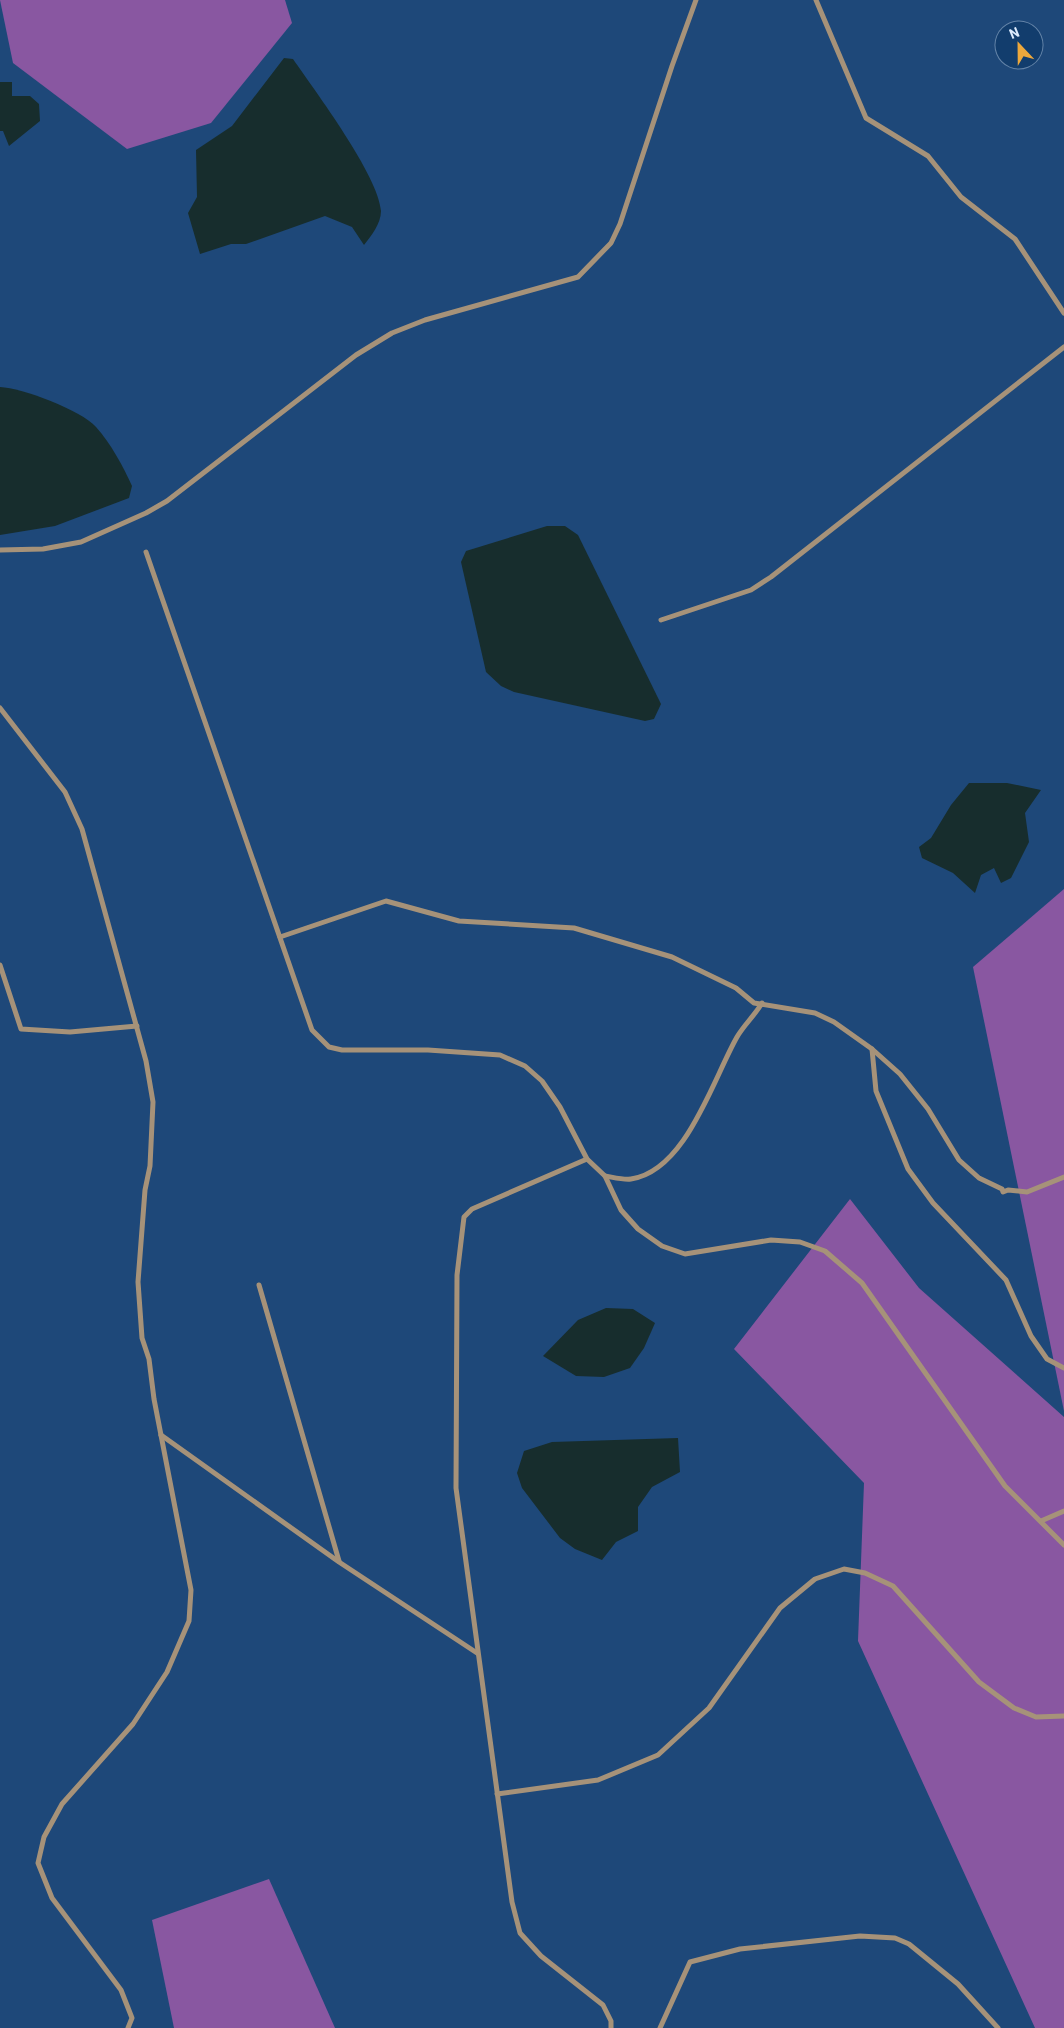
<svg xmlns="http://www.w3.org/2000/svg" width="1064" height="2028" viewBox="0 0 1064 2028" font-family="Barlow,sans-serif">
<style>
.green{fill:#8957a1}
.water{fill:#172d2d}
.lines{fill:none;stroke-linecap:round;stroke-linejoin:round}
.minor{stroke:#a69279;stroke-width:5}
</style>
<rect width="100%" height="100%" fill="#1e4879"/>
<g class="green">
<polygon points="0,0 285,0 292,23 211,123 127,149 13,63"/>
<polygon points="1064,889 1064,1411 973,967"/>
<polygon points="850,1199 919,1288 1064,1417 1064,2028 1035,2028 858,1641 864,1483 734,1349"/>
<polygon points="269,1879 335,2028 174,2028 152,1920"/>
</g>
<g class="water">
<path d="M 284,58 L 293,59 C 315,91 379,176 381,211 C 381,224 371,236 364,245 L 352,227 L 325,216 L 246,244 L 231,244 L 200,254 L 188,213 L 197,197 L 196,150 L 232,126 Z"/>
<polygon points="0,82 12,82 12,96 30,96 39,104 40,121 9,146 3,131 0,131"/>
<path d="M 0,387 C 22,388 81,410 96,427 C 111,444 123,466 132,486 L 129,498 L 55,526 L 0,535 Z"/>
<polygon points="547,526 565,526 578,535 661,704 654,719 645,721 514,692 501,686 486,672 461,562 466,551"/>
<polygon points="969,783 1007,783 1041,790 1025,813 1029,842 1011,878 1001,883 994,868 981,875 975,893 953,873 922,858 919,847 931,838 951,805"/>
<polygon points="606,1308 633,1309 655,1323 644,1348 630,1368 604,1377 576,1376 543,1356 578,1320"/>
<polygon points="678,1438 680,1472 652,1487 638,1507 638,1531 616,1542 602,1560 575,1549 560,1538 522,1488 517,1473 524,1451 552,1442"/>
</g>
<g class="lines">
<g class="minor">
<polyline points="816,0 866,118 928,156 961,197 1015,239 1064,313"/>
<polyline points="0,550 43,549 81,542 146,513 167,501 356,355 392,333 425,320 578,277 611,243 620,224 672,66 696,0"/>
<polyline points="146,552 312,1030 329,1047 342,1050 428,1050 500,1055 525,1066 542,1081 560,1107 587,1159 605,1176 621,1210 638,1229 662,1246 685,1254 771,1240 800,1242 825,1251 862,1283 1005,1486 1064,1545"/>
<polyline points="661,620 751,590 771,577 1064,347"/>
<polyline points="0,708 65,792 82,829 146,1061 153,1102 150,1166 145,1190 138,1282 142,1338 149,1359 154,1399 191,1590 189,1621 167,1672 133,1724 62,1804 44,1837 38,1863 52,1898 121,1990 132,2018 128,2028"/>
<polyline points="280,937 386,901 459,921 574,928 672,957 736,988 754,1003 815,1013 834,1022 872,1049 900,1074 928,1109 959,1160 979,1178 1002,1189 1003,1192 1008,1190 1027,1192 1064,1177"/>
<polyline points="0,965 21,1029 70,1032 137,1026"/>
<polyline points="872,1049 876,1091 908,1169 933,1203 1006,1280 1031,1336 1047,1359 1064,1368"/>
<polyline points="587,1159 472,1209 464,1217 457,1275 456,1488 512,1902 520,1933 541,1956 603,2005 611,2021 611,2028"/>
<path d="M 605,1176 C 612,1177 623,1180 631,1179 C 686,1171 713,1079 737,1037 C 744,1025 755,1015 762,1003"/>
<polyline points="259,1285 339,1561"/>
<polyline points="161,1435 339,1562 477,1653"/>
<polyline points="1041,1521 1064,1511"/>
<polyline points="497,1794 598,1780 658,1755 709,1708 780,1608 815,1579 844,1569 865,1573 893,1586 979,1682 1014,1708 1036,1717 1064,1716"/>
<polyline points="660,2028 690,1962 740,1949 860,1936 895,1938 909,1944 958,1984 998,2028"/>
</g>
</g>
<g transform="translate(1019 45) rotate(338)"><circle r="24" fill="#123d6d" stroke="#6383a7"/>
<path d="M0-4L9 19L0 12L-9 19Z" fill="#eda83c"/>
<text y="-8" font-size="14" font-weight="bold" text-anchor="middle" fill="#ddebfd">N</text>
</g>
</svg>
